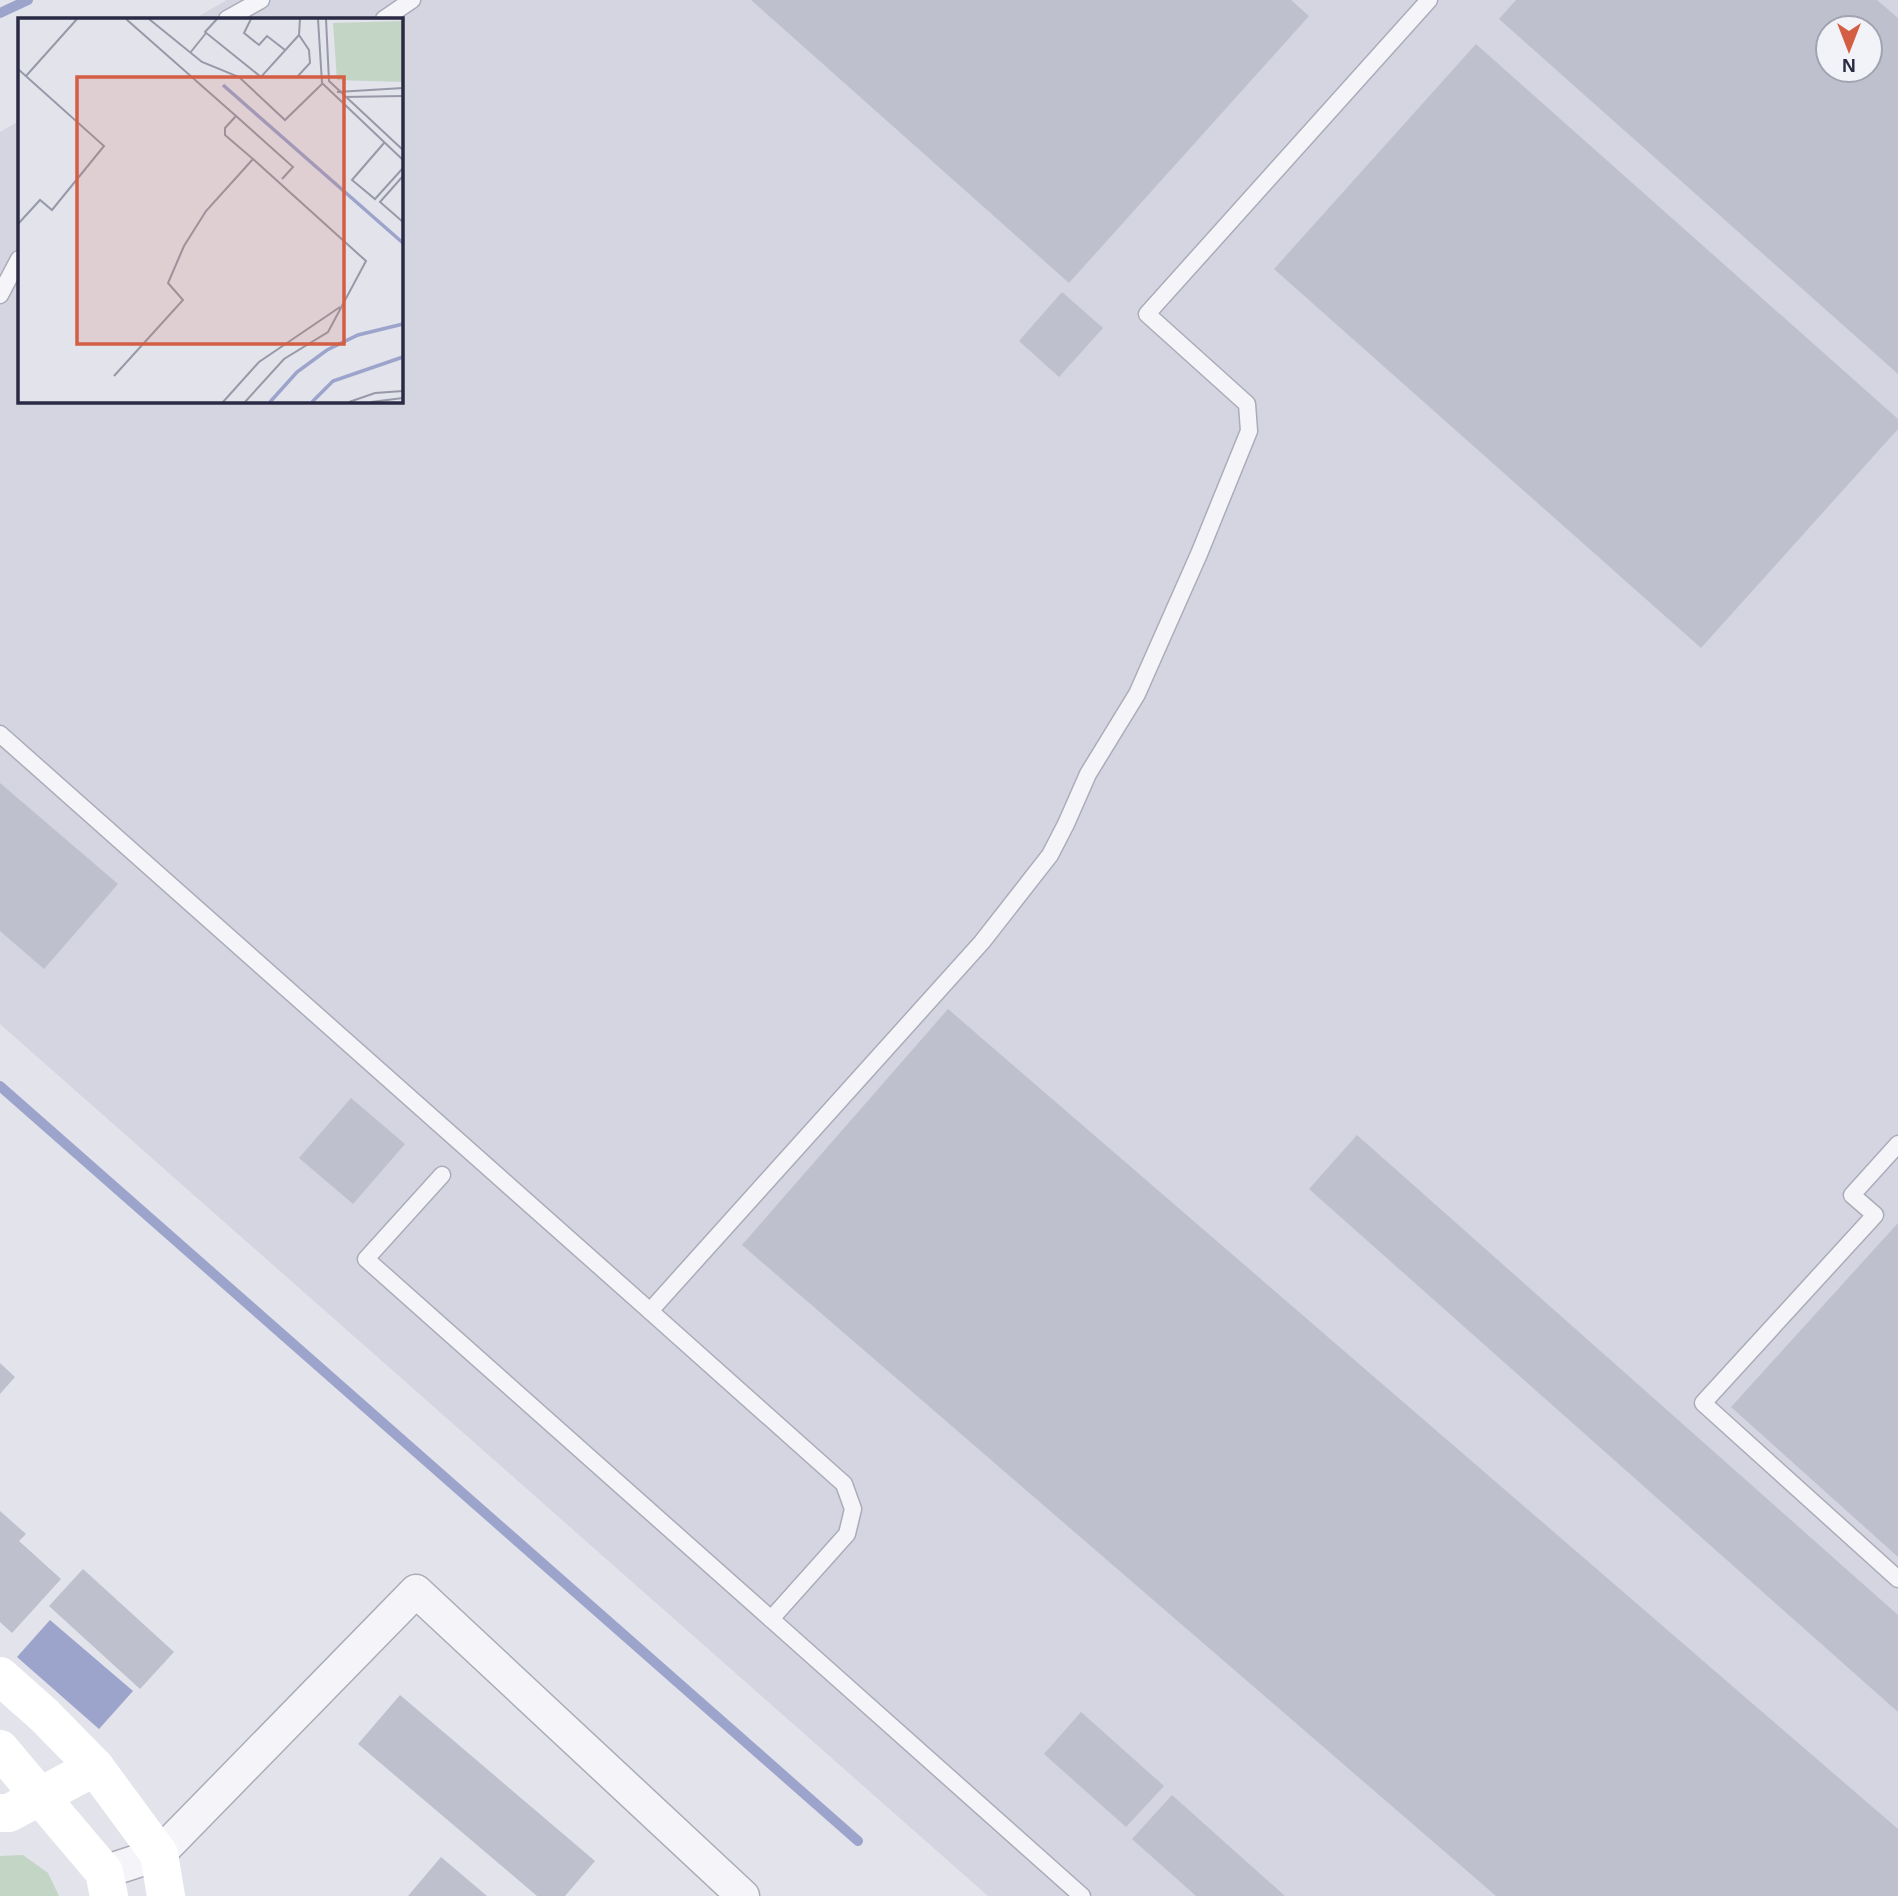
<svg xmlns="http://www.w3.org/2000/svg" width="1898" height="1896" viewBox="0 0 1898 1896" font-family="Helvetica,sans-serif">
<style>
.built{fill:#d4d5e0;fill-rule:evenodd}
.green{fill:#c3d5c4}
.water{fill:#9ca4cc}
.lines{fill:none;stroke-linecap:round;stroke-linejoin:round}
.stream{stroke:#9ca4cc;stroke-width:10}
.building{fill:#bfc0ce;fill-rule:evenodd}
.lane-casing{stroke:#abacb9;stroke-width:19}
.street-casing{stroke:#abacb9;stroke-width:35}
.lane{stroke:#f5f5f9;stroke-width:16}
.street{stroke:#f5f5f9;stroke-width:32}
.secondary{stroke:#fff;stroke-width:38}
.inset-river{fill:none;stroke:#9ca4cc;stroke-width:3.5}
.inset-road{fill:none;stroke:#9899a8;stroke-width:2}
.view{fill:#d35e44;fill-opacity:0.15;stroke:#d35e44;stroke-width:3.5}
.inset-edge{fill:none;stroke:#2a2a44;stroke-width:3.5}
</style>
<rect width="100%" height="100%" fill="#e2e3eb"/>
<path class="built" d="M 227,0 L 1898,0 L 1898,1896 L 988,1896 L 0,1024 L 0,132 L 19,121 L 19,401 L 401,401 L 401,19 L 194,19 ZM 1828,28 L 1870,28 L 1870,70 L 1828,70 Z"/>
<polygon class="green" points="23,1855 48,1873 59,1896 0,1896 0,1856"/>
<polygon class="water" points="50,1620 133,1691 99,1729 17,1657"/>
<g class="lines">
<g class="stream">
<polyline points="0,13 28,0"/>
<polyline points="0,1086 858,1841"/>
</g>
</g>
<g class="building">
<polygon points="751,0 1291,0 1309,16 1069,283"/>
<path d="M 1516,0 L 1877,0 L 1898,18 L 1898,374 L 1499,19 ZM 1828,28 L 1870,28 L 1870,70 L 1828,70 Z"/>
<polygon points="1476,44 1898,419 1898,429 1701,648 1274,269"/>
<polygon points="1062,292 1103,328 1059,377 1019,341"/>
<polygon points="0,783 118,884 44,969 0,931"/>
<polygon points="948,1009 1898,1829 1898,1896 1496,1896 742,1245"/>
<polygon points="351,1098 405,1144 353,1204 299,1158"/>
<polygon points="1357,1135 1898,1615 1898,1712 1309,1189"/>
<polygon points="1898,1223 1898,1557 1731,1407"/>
<polygon points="0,1363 15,1377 0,1394"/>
<polygon points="0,1511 26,1534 19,1541 61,1579 12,1633 0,1622"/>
<polygon points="83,1569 174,1652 140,1689 49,1606"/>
<polygon points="400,1695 595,1861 565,1896 537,1896 358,1744"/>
<polygon points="1081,1712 1164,1786 1126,1827 1044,1754"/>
<polygon points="1172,1795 1285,1896 1196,1896 1132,1839"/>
<polygon points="441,1857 487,1896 408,1896"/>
</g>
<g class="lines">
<defs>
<g id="lane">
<polyline points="227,19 261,0"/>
<polyline points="384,19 412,0"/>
<polyline points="0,295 19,259"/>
<polyline points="0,734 650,1311"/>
<polyline points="1898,1144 1852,1195 1875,1215 1703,1403 1898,1579"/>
<polyline points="442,1175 366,1259 771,1619 847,1534 853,1509 844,1484 650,1311 982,942 1050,855 1066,824 1088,774 1137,694 1199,554 1249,431 1247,404 1147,314 1429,0"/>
<polyline points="771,1619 1082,1896"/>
</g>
<polyline id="street" points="104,1872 159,1854 416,1591 743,1896"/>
</defs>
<use href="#lane" class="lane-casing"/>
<use href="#street" class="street-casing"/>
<use href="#lane" class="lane"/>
<use href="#street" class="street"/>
<g class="secondary">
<polyline points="0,1676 44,1715 95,1767 159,1854 166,1896"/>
<polyline points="0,1749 104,1872 109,1896"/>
<polyline points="0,1813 9,1813 95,1767"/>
</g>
</g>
<g transform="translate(18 18)">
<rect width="385" height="385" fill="#e2e3eb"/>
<path d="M 385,3 L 385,64 L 319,62 L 315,5 Z" fill="#c3d5c4"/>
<path class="inset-river" d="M 205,67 L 385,225M 252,384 L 279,354 L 309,332 L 340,317 L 385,306M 294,384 L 315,363 L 385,339"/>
<path class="inset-road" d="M 108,1 L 218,98M 131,1 L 184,44 L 221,59 L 267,102 L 305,65M 199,1 L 187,14 L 243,59 L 281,17 L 282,1M 233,1 L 226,15 L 241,27 L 249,18 L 267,32M 300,1 L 304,65 L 385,142M 308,1 L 311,63 L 385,132M 172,35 L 188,15M 0,51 L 86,128 L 34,192 L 22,182 L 0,206M 8,58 L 59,1M 280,58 L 292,45 L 291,32 L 281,17M 319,74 L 385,70M 326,79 L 385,78M 366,125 L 334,162 L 357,181 L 385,150M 385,158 L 362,184 L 385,204M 96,358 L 165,282 L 150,265 L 166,228 L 188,193 L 235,141 L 207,117 L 207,110 L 218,98 L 275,149 L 264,161M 205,384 L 241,344 L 322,289M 227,384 L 266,341 L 310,314 L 348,243 L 235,141M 331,384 L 357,375 L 385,373M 353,384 L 385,380"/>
<path class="view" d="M 59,59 L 326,59 L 326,326 L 59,326 Z"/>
<rect width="385" height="385" class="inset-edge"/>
</g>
<g transform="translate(1849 49) rotate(180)"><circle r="33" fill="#f2f3f8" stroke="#a2a3b0" stroke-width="2"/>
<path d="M0-5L12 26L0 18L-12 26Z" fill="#d35e44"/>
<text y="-10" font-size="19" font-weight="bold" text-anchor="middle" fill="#2a2a44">N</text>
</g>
</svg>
